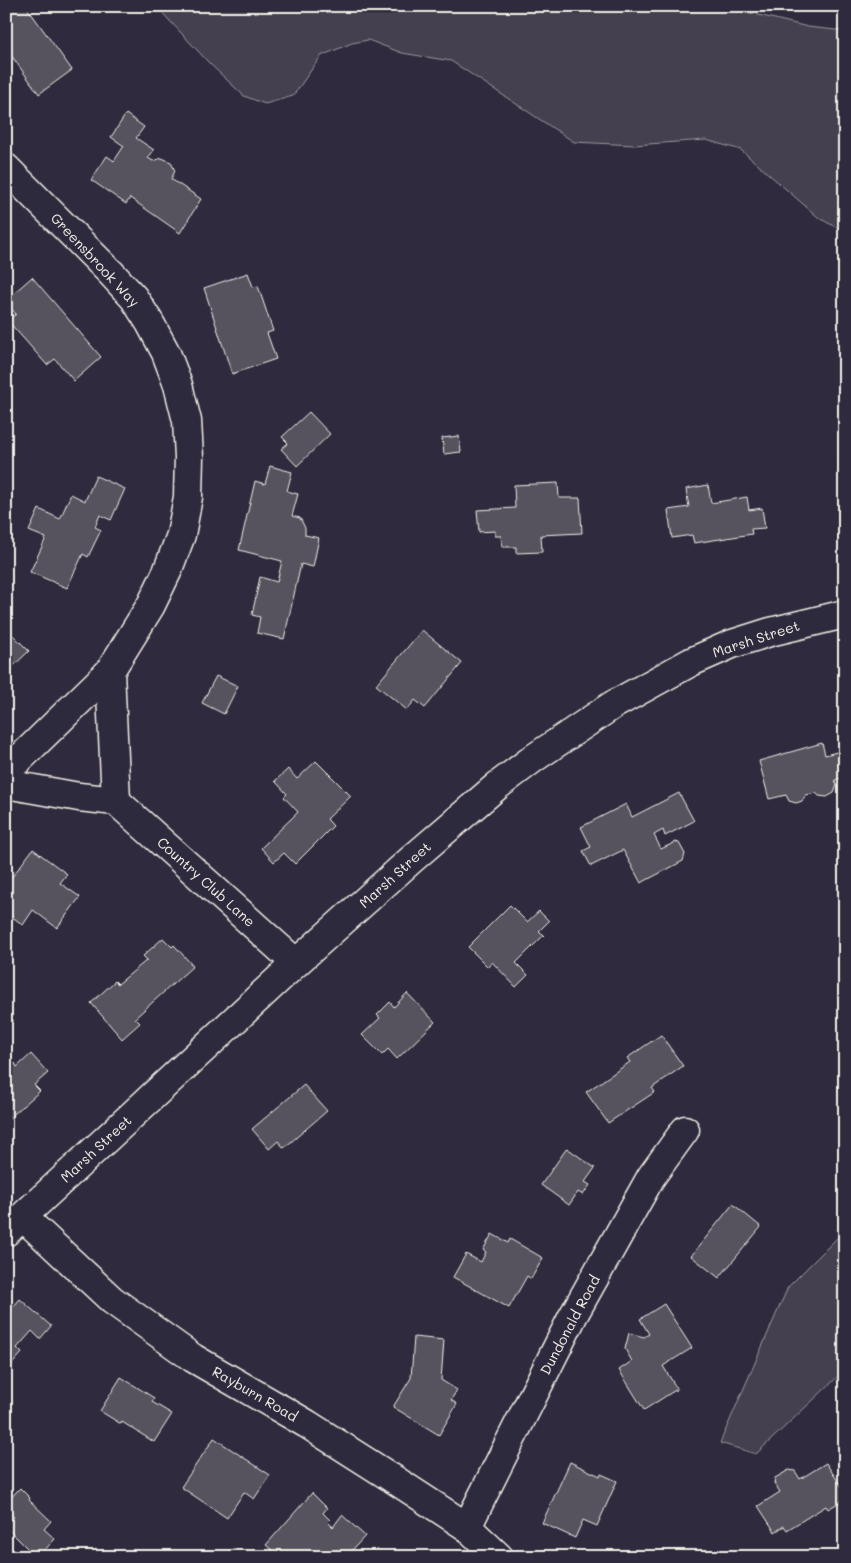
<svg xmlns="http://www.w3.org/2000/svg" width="851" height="1563" viewBox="0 0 851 1563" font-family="Mali,sans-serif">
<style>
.green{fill:#454050;stroke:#9c989c}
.building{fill:#56525f;stroke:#f4f1e8}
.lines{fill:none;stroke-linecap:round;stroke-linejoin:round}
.minor-casing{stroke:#f4f1e8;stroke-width:31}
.tertiary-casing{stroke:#f4f1e8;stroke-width:31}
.minor{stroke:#2f2a3d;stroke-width:28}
.tertiary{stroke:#2f2a3d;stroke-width:28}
.labels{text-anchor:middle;stroke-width:4;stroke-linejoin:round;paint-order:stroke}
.street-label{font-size:14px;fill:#f4f1e8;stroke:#2f2a3d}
</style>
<rect width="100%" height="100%" fill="#2f2a3d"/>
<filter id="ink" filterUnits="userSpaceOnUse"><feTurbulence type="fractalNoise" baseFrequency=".02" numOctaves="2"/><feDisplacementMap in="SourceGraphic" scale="10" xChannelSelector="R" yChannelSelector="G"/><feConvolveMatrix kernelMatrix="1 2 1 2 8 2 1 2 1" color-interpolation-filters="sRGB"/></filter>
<g filter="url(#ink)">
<g class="green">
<polygon points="156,6 721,6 808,27 845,31 845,232 819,218 741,150 706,140 634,145 574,142 451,61 402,53 368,40 352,43 321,56 293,96 265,104 244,96 210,64"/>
<polygon points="845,1230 845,1370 756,1454 720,1443 788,1287"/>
</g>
<g class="building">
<polygon points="6,6 26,6 72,70 39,94 6,48"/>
<polygon points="126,114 144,127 136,138 154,150 148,158 153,161 162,158 171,162 175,171 171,179 201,199 180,233 130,198 126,204 91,180 107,156 114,161 124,146 111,137"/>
<polygon points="248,273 253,287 258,286 273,331 267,333 276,359 232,374 204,288"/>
<polygon points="32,277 101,357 74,381 55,359 47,365 8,321 16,314 6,303 6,300"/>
<polygon points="309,412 330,434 297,466 281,449 288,443 282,437"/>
<polygon points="459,436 461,452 444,454 442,438"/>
<polygon points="845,443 845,468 842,468 839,444"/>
<polygon points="270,466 292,472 287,491 298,494 292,516 300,518 305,528 305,535 319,538 313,567 301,564 284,639 257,633 260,617 252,615 260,577 277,582 282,561 239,550 255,481 265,484"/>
<polygon points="96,476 125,489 111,520 100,515 95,527 101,530 88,557 83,554 67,588 30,572 46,538 29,531 39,509 60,519 71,494 85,501"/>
<polygon points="558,483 559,498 580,498 582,533 541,535 542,552 516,553 516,547 502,547 501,536 495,536 495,531 479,532 477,510 515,508 514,485"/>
<polygon points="708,485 711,503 747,497 749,510 762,508 765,528 751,529 752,534 694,543 692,535 672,538 668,510 689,507 686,489"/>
<polygon points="6,628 29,651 6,673"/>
<polygon points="422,630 462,663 425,708 415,700 407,710 376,685"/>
<polygon points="216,676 238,686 224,714 202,703"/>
<polygon points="822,743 825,755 845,750 845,777 835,780 837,785 834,793 827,797 819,796 816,793 806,795 802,801 796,803 789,801 786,795 769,799 759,761"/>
<polygon points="316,761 351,796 327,819 333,826 295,864 284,853 274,862 261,848 298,812 284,797 287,794 275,781 288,769 297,779"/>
<polygon points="679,793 694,821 665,836 663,830 654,835 661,849 676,842 679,843 685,854 683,861 641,883 623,850 591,866 583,851 591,847 581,827 626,804 632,817"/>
<polygon points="33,849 67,874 60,883 80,897 57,928 33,910 23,925 6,912 6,885"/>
<polygon points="510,905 527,922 539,911 549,921 539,931 544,935 516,963 528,975 516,987 492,962 488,967 468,947"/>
<polygon points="163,938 172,947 174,945 193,966 135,1018 140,1023 122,1039 91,1003 115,981 118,984 147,960 143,956"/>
<polygon points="407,993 435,1022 397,1059 388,1049 382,1055 362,1035 380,1018 377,1015 390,1002 394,1007"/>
<polygon points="661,1035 683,1066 652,1088 655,1092 608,1123 586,1092 630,1062 627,1058"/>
<polygon points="31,1054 48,1073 34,1085 40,1091 6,1121 6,1071 15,1063 17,1067"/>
<polygon points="304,1085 327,1111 284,1148 278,1141 269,1149 252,1129"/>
<polygon points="567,1148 595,1168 585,1182 590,1185 583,1195 578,1192 569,1205 541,1185"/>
<polygon points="733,1204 761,1227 719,1278 691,1256"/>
<polygon points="492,1234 508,1243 510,1239 543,1258 531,1279 527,1276 509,1308 453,1277 466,1254 481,1262 486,1252 483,1250"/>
<polygon points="20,1299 51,1326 40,1339 32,1331 17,1348 22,1353 6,1371 6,1315"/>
<polygon points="664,1304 692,1348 663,1366 677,1389 644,1410 619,1370 632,1361 625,1349 629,1333 644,1337 649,1334 640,1319"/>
<polygon points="414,1337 444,1340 441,1380 457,1390 451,1400 457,1404 439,1435 393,1407 411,1378"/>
<polygon points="121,1377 154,1398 152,1402 172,1414 154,1442 122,1422 121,1424 100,1411"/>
<polygon points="214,1438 270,1475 254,1499 244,1492 227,1518 181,1487"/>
<polygon points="570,1462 600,1476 601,1474 617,1481 597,1526 583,1520 575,1538 542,1523"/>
<polygon points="826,1463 845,1492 845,1499 828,1509 826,1506 787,1530 784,1526 775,1532 758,1506 780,1492 774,1483 775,1478 789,1470 795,1471 800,1479"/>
<polygon points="20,1488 30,1498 29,1500 51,1521 44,1529 55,1539 38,1557 36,1557 6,1527 6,1525 14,1517 6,1509 6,1503"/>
<polygon points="312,1493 327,1508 323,1513 330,1520 328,1522 333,1527 342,1515 365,1536 346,1557 280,1557 266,1545"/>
</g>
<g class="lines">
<defs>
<g id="minor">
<polyline points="6,168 111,273 134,298 150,323 166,353 178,385 187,421 189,457 188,497 181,535 167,572 151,605 110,671 6,772"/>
<polyline points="110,671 116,801"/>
<polyline points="6,784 79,797 116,801 296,963"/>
<polyline points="23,1217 112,1300 193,1358 307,1424 395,1480 467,1527 499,1557"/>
<polyline points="467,1527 573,1316 651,1177 685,1130"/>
</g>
<polyline id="tertiary" points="6,1232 296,963 412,859 497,786 534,758 613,705 691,662 732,644 770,632 845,614"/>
</defs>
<use href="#minor" class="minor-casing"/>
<use href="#tertiary" class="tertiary-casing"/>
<use href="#minor" class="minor"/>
<use href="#tertiary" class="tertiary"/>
</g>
</g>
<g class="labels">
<g class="street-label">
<text transform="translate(95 260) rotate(47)" y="5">Greensbrook Way</text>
<text transform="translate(756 639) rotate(-18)" y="5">Marsh Street</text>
<text transform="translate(395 875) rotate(-42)" y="5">Marsh Street</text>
<text transform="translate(206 882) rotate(42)" y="5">Country Club Lane</text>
<text transform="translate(96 1149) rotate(-43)" y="5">Marsh Street</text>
<text transform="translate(570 1325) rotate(-62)" y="5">Dundonald Road</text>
<text transform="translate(255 1394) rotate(30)" y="5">Rayburn Road</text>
</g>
</g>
<rect width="851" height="1563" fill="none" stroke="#2f2a3d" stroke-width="25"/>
<rect x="12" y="12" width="826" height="1538" fill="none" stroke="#f4f1e8" stroke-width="2" filter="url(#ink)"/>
</svg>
